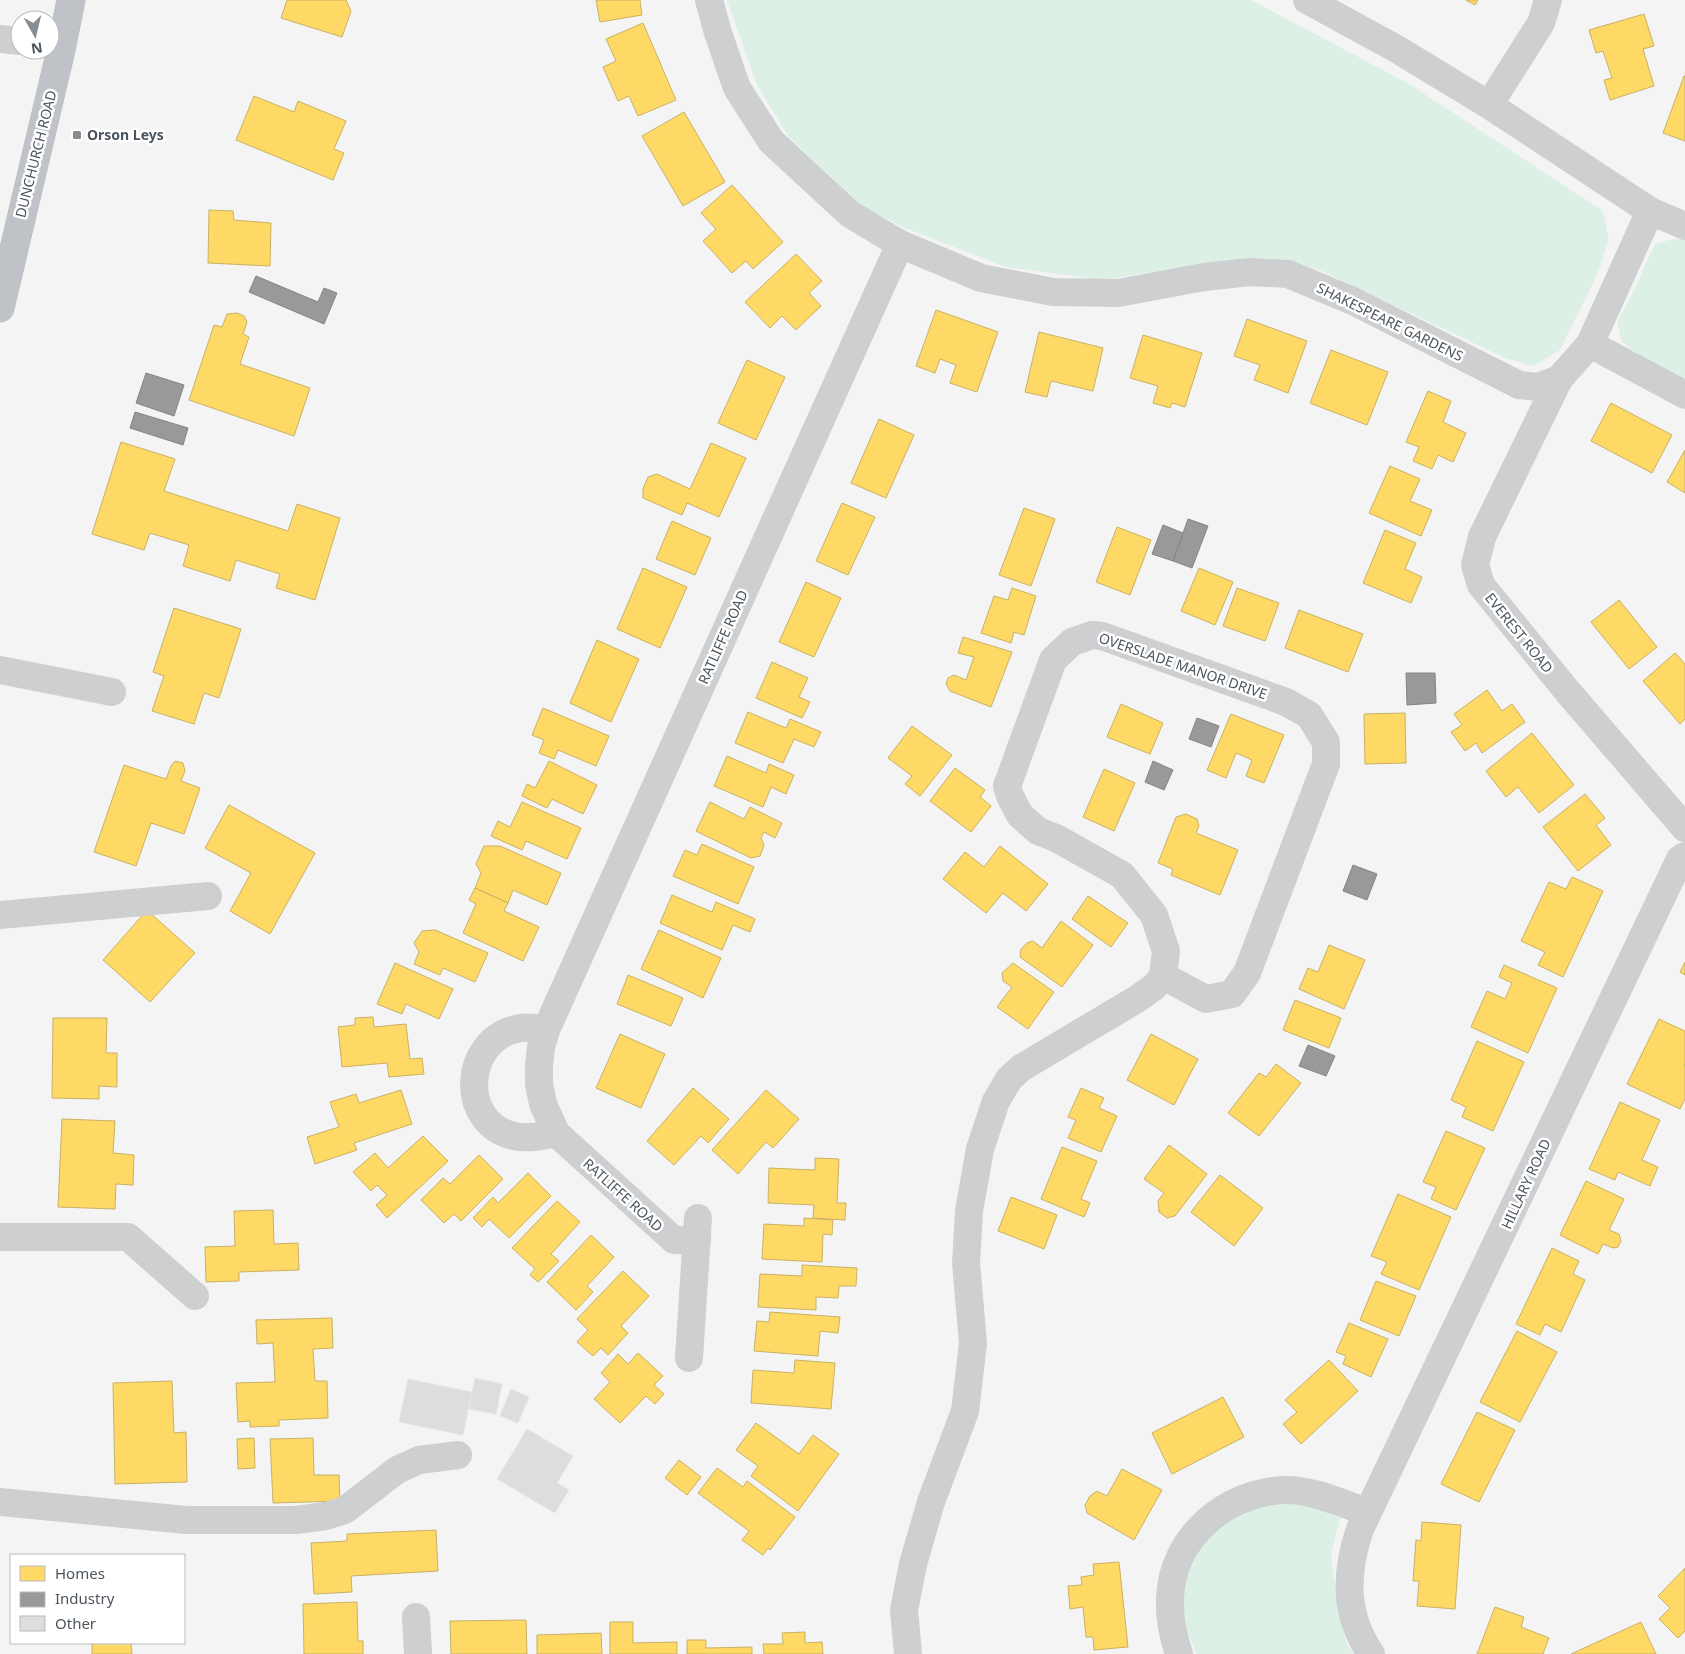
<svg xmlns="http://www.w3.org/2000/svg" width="1685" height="1654" viewBox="0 0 1685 1654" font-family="'Noto Sans',sans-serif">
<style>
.green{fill:#dcf0e5}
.homes{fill:#ffd966;stroke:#c9b164}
.industry{fill:#999;stroke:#828587}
.building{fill:#ddddde;stroke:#e5e6e6}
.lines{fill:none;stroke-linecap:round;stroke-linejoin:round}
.highway-casing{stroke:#babdc2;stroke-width:29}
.minor{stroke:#cdcfd1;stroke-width:28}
.highway{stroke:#bfc3c7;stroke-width:28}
.poi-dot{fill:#878d92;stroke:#fff;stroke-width:2}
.labels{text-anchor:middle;stroke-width:5;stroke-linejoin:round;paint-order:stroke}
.poi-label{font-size:14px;font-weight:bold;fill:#4c555e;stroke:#fff;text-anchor:start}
.street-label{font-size:14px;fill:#4c555e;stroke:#fff}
</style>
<rect width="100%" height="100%" fill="#f4f4f4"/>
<g class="green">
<polygon points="727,0 1251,0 1409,84 1603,211 1609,240 1594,282 1560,350 1533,366 1505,358 1322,271 1291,261 1230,260 1102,280 1006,267 905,228 862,206 788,136 756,83"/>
<polygon points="1673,239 1685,239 1685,380 1647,360 1622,342 1617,321 1631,297 1655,244"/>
<polygon points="1284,1503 1315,1507 1340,1518 1331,1554 1338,1609 1347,1645 1354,1654 1197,1654 1180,1615 1183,1578 1197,1543 1246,1508"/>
</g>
<g class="homes">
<polygon points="287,0 346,0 351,11 342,37 281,18"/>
<polygon points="596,0 640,0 642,15 600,22"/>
<polygon points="1466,0 1478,0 1475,5"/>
<polygon points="1644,14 1654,46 1643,49 1654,86 1610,100 1604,80 1612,78 1603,51 1596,53 1589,30"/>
<polygon points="643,23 676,100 638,116 629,96 618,101 603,67 616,61 606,39"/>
<polygon points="1684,76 1685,76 1685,141 1663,133"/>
<polygon points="254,96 294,112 298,101 346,121 334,149 344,153 333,180 236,140"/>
<polygon points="684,112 725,182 683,206 642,136"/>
<polygon points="732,185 783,242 753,269 746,261 732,273 703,241 716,229 701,213"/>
<polygon points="209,210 233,211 234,220 271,223 270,266 208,263"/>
<polygon points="796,254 822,281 809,293 821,306 796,330 782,316 770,328 745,302"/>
<polygon points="936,310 998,332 977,392 950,383 956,365 940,359 935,373 916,366"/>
<polygon points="237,313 244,316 247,322 243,334 249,337 240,364 310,388 294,436 189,400 214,325 222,327 227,314"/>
<polygon points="1247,319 1307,341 1288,393 1254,380 1260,365 1234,356"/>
<polygon points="1039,332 1103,348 1093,391 1051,381 1047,397 1025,392"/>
<polygon points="1143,335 1202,353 1185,407 1172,403 1170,408 1153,403 1158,386 1130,378"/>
<polygon points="1331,350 1388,372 1367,425 1310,403"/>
<polygon points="747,360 785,377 756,440 718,423"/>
<polygon points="1428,391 1451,401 1443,422 1466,433 1453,462 1438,455 1432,469 1413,461 1419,447 1406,442"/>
<polygon points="1611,403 1672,435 1652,473 1591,441"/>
<polygon points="879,419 914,435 886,498 851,483"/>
<polygon points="121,442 175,459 164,491 288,531 297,504 340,518 315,600 276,588 280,574 236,560 230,581 183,566 189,545 150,533 144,550 92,534"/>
<polygon points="711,443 746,458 719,517 687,503 682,515 643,498 643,489 648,477 657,474 690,489"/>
<polygon points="1685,450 1685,493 1667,482"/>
<polygon points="1390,466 1420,479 1410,501 1432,510 1421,536 1369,513"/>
<polygon points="842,503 875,517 848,575 816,561"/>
<polygon points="1024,508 1055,519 1031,586 999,575"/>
<polygon points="672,521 711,538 695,575 656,559"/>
<polygon points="1117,527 1151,540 1130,595 1096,582"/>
<polygon points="1385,530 1416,543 1405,569 1422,577 1411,603 1363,583"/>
<polygon points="643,568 687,587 660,648 617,629"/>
<polygon points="1199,568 1233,582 1215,625 1181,611"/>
<polygon points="806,582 841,598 814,657 779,642"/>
<polygon points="1012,588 1036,596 1024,635 1014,632 1011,643 981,633 994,596 1008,600"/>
<polygon points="1237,588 1279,603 1265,641 1223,626"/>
<polygon points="1619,600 1657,647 1629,669 1591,622"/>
<polygon points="174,608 241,629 219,698 204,693 194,724 152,711 164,676 153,672"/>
<polygon points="1299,610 1363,634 1348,672 1285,648"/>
<polygon points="963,637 1012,652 991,707 950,691 946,684 948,678 954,675 966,680 974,657 958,653"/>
<polygon points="597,640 639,659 611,722 570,703"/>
<polygon points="1675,653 1685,664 1685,719 1680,724 1643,681"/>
<polygon points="772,662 808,678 799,697 810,702 802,718 756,698"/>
<polygon points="1487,690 1502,711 1512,704 1525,722 1482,753 1476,743 1465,751 1451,732 1462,725 1454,714"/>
<polygon points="1121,704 1163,723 1150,754 1107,737"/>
<polygon points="543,708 609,736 596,766 558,750 554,759 539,753 544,740 532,735"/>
<polygon points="748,712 786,728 790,719 821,732 814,747 794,739 783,763 735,743"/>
<polygon points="1405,713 1406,763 1365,764 1364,714"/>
<polygon points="1231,714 1284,735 1264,783 1246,776 1252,760 1236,753 1226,778 1207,770"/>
<polygon points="912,726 952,755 920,796 905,784 912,776 888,758"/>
<polygon points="1532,733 1574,785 1539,813 1518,787 1506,797 1486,771"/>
<polygon points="727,756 766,773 769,764 794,775 786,794 771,787 763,807 714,786"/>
<polygon points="175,761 183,763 185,771 181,781 200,788 184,834 151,823 136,866 94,852 124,765 166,779 171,766"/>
<polygon points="549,761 597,785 583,814 552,799 547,808 522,796 527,784 535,788"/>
<polygon points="955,768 985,790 980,797 991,806 971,832 930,801"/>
<polygon points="1104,769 1135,783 1114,831 1083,817"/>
<polygon points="1585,794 1605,818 1596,825 1611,845 1578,871 1543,827"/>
<polygon points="522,802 581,828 567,859 526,841 522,850 491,836 498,821 510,827"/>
<polygon points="710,802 744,819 750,807 782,823 775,838 764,832 761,838 764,845 760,856 751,858 696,831"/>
<polygon points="229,805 315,853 270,934 230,911 251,873 205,848"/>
<polygon points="1186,814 1197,819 1199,826 1196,833 1238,850 1220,895 1171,875 1173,869 1158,863 1176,817"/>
<polygon points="702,844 754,867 738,904 673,876 685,850 697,855"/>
<polygon points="484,846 500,846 561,873 547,905 513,890 508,903 475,888 481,873 476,864"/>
<polygon points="1000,846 1048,884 1026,911 1003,893 986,913 943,879 965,852 984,867"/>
<polygon points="1572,877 1603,891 1563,977 1538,965 1545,952 1521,941 1549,882 1566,889"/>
<polygon points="475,888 508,903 504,911 539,927 523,961 463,933 476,904 469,900"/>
<polygon points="672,895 712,912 716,902 755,919 750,932 733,925 722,950 660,923"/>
<polygon points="1088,896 1128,923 1111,947 1072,919"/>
<polygon points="147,910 195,953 150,1002 103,960"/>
<polygon points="1061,921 1093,945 1062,987 1020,957 1021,949 1027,943 1033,941 1042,948"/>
<polygon points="435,930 488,953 475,982 443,968 440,975 414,964 419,952 414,943 422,931"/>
<polygon points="659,930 721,958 703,998 641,969"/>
<polygon points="1329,945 1365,960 1344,1009 1299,989 1308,968 1318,972"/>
<polygon points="1685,962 1685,975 1680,972"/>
<polygon points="395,963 453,989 439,1019 406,1004 402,1014 377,1004"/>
<polygon points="1013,963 1054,992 1028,1029 997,1007 1012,987 1003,981 1002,973"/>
<polygon points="1504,965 1557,988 1528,1053 1471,1027 1487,991 1505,999 1512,983 1499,977"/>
<polygon points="628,975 683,998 671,1026 617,1004"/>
<polygon points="1295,1000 1341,1018 1329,1048 1283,1030"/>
<polygon points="373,1017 374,1027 406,1024 410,1059 422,1058 424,1074 389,1077 387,1063 342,1067 338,1027 355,1025 355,1018"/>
<polygon points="53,1018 107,1018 106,1053 117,1053 117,1087 99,1086 99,1099 52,1098"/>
<polygon points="1659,1019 1685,1031 1685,1063 1684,1066 1685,1066 1685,1099 1680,1109 1627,1084"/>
<polygon points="620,1034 665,1054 641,1108 596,1088"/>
<polygon points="1151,1034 1198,1059 1174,1105 1127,1080"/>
<polygon points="1477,1041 1524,1062 1493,1131 1462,1117 1466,1107 1451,1100"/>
<polygon points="1276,1064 1301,1083 1259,1136 1228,1113 1259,1073 1266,1077"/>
<polygon points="693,1088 729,1119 708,1143 701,1136 674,1165 647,1141"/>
<polygon points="1081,1088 1104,1098 1099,1108 1117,1116 1101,1152 1068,1138 1076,1120 1068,1117"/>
<polygon points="401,1090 412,1124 354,1143 357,1150 315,1164 307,1137 339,1127 330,1102 356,1094 359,1103"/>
<polygon points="766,1090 799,1119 773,1148 766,1142 738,1174 712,1150"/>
<polygon points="1620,1102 1660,1120 1642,1160 1658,1167 1650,1186 1618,1172 1615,1180 1589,1169"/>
<polygon points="62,1119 115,1121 113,1153 134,1155 133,1185 116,1184 115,1209 58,1207"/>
<polygon points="1446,1131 1485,1148 1456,1210 1431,1199 1436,1187 1423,1182"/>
<polygon points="423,1136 448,1161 387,1218 376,1205 387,1195 377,1185 371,1191 353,1172 375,1153 388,1168"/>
<polygon points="1169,1145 1207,1174 1175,1216 1167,1218 1159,1212 1158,1201 1164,1193 1144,1179"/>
<polygon points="1062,1147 1097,1161 1081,1199 1090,1203 1084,1217 1041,1199"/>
<polygon points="479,1155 503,1179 461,1221 454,1214 444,1223 421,1200 443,1178 450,1184"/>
<polygon points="815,1158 839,1159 837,1203 846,1203 845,1220 813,1218 814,1205 768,1203 769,1168 815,1170"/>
<polygon points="528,1173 551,1196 509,1238 489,1219 482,1227 473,1218 493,1197 498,1203"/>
<polygon points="1220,1175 1263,1208 1234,1246 1191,1212"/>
<polygon points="1586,1181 1624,1199 1609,1230 1619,1234 1621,1241 1618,1247 1613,1248 1603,1244 1598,1254 1560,1235"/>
<polygon points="1398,1194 1451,1217 1419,1290 1381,1274 1387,1262 1371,1256"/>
<polygon points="1011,1197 1057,1215 1044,1249 998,1231"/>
<polygon points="557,1201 580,1222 551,1254 559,1261 538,1282 530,1275 535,1269 512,1248"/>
<polygon points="273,1210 274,1244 298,1243 299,1270 239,1272 239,1281 206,1282 205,1247 235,1246 234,1211"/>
<polygon points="804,1218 833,1220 832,1235 823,1234 822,1262 762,1259 764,1224 804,1226"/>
<polygon points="591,1235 614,1257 587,1286 593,1292 576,1310 547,1282"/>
<polygon points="1552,1248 1579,1261 1573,1274 1585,1280 1561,1332 1545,1324 1540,1335 1516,1324"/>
<polygon points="802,1265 857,1268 856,1286 839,1286 838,1298 816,1297 816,1310 758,1307 760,1274 802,1276"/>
<polygon points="623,1271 649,1296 621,1326 628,1333 608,1355 601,1348 593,1356 577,1342 588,1330 577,1319"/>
<polygon points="1376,1281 1416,1296 1399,1336 1360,1320"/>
<polygon points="770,1312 840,1317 838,1333 820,1331 818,1356 754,1351 757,1321 769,1322"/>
<polygon points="332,1318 333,1348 313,1349 315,1381 327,1381 328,1418 279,1420 279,1426 250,1427 250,1421 238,1422 236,1383 275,1382 273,1343 257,1344 256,1320"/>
<polygon points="1349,1323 1388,1339 1371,1377 1343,1364 1346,1356 1336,1352"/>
<polygon points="1517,1331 1557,1352 1520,1422 1480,1402"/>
<polygon points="638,1353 663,1376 654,1385 664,1394 655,1404 646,1396 620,1423 594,1399 610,1382 601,1373 618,1354 628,1364"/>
<polygon points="795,1360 835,1363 831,1409 751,1403 753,1370 794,1373"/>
<polygon points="1329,1360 1358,1391 1301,1444 1283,1424 1297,1412 1285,1400"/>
<polygon points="172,1381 174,1433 186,1432 187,1482 115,1484 113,1383"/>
<polygon points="1223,1397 1244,1437 1172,1474 1152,1433"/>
<polygon points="1477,1412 1515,1430 1479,1502 1441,1484"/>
<polygon points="756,1423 799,1454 813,1435 839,1454 798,1511 751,1476 758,1466 736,1450"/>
<polygon points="254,1438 255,1468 238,1469 237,1439"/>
<polygon points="313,1438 314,1475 339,1475 340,1501 273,1503 270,1439"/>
<polygon points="679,1460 701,1477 687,1495 665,1478"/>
<polygon points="717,1468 743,1487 747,1481 795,1517 770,1550 768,1548 763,1555 742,1540 749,1531 698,1493"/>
<polygon points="1122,1469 1162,1490 1134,1540 1087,1513 1085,1505 1090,1496 1097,1491 1107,1496"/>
<polygon points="1422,1522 1461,1525 1455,1609 1417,1606 1419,1581 1413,1581 1416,1540 1421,1541"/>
<polygon points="436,1530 438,1571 351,1576 352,1592 314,1594 311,1543 347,1541 347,1534"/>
<polygon points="1119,1562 1128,1647 1094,1650 1093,1637 1086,1637 1083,1607 1070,1609 1068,1586 1082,1585 1081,1577 1094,1575 1093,1564"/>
<polygon points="1685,1568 1685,1631 1678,1638 1659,1619 1670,1608 1658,1596"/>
<polygon points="357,1602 358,1641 363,1641 363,1654 304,1654 303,1604"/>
<polygon points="1495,1607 1524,1617 1521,1627 1549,1638 1543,1654 1477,1654"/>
<polygon points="526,1620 527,1654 451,1654 450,1621"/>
<polygon points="610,1622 633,1622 633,1643 677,1642 677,1654 610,1654"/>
<polygon points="1641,1622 1656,1654 1571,1654"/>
<polygon points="805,1632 805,1643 822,1642 823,1654 764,1654 763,1644 783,1644 782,1633"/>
<polygon points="601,1633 602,1654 537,1654 537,1635"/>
<polygon points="687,1640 706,1640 706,1648 752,1647 752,1654 687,1654"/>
<polygon points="92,1643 131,1643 132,1654 92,1654"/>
</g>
<g class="industry">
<polygon points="256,276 318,302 324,288 337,293 324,324 249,292"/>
<polygon points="146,373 184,385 174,416 136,403"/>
<polygon points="135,412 188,428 183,445 130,428"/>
<polygon points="1188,519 1208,526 1192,568 1173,561"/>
<polygon points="1163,525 1183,533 1173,561 1152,554"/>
<polygon points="1406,673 1435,673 1436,703 1407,705"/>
<polygon points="1197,718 1219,726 1211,747 1189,739"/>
<polygon points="1153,761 1173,770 1164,790 1145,782"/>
<polygon points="1353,865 1377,874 1367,900 1343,891"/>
<polygon points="1308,1045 1335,1056 1326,1076 1299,1066"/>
</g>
<g class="building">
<polygon points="475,1378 502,1384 496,1414 469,1409"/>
<polygon points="408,1379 472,1392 463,1435 399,1422"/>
<polygon points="511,1389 529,1397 518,1423 500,1416"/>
<polygon points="527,1429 573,1456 557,1483 569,1490 555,1513 497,1479"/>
</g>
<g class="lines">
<defs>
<polyline id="highway" points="0,308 61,50 71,0"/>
</defs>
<use href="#highway" class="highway-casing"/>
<g class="minor">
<polyline points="709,0 718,33 737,88 771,141 850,214 900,244 981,278 1053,292 1118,293 1204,277 1250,272 1288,274 1353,301 1519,385 1538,387 1559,379 1590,344 1650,211"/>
<polyline points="1307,0 1395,48 1489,105 1650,211 1685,226"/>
<polyline points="0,39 20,41"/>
<polyline points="1489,105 1541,23 1548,0"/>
<polyline points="1590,344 1685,395"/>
<polyline points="1559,379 1482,537 1475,565 1481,585 1568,692 1685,828"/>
<polyline points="0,670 112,692"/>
<polyline points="0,915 208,896"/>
<path d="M 546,1030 C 536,1028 526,1026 516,1029 C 462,1042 459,1124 514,1136 C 528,1139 542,1136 556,1133"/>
<polyline points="0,1237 128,1237 195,1296"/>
<polyline points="697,1241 674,1240 556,1133 543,1104 539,1084 539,1066 541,1047 546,1030 900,244"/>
<polyline points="689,1358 698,1218"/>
<polyline points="0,1502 186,1520 296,1520 326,1516 345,1510 397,1470 419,1460 458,1455"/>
<polyline points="416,1617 418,1654"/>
<polyline points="908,1654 904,1610 913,1564 931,1502 965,1411 973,1343 966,1263 969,1211 980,1149 996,1101 1009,1079 1021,1068 1137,999 1154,987 1163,976 1166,951 1154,915 1122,875 1056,838 1038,831 1020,815 1010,796 1007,786 1053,660 1072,642 1092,635 1102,636 1286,702 1309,715 1326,742 1326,764 1247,973 1232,994 1206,999 1163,976"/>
<path d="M 1179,1654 C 1173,1636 1169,1617 1170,1598 C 1172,1538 1225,1493 1283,1490 C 1312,1489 1340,1503 1367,1512"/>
<path d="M 1371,1654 C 1344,1614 1345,1573 1360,1529 L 1680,859 L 1685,856"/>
</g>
<use href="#highway" class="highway"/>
</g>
<rect class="poi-dot" x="72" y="130" width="10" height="10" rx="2.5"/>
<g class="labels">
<g class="poi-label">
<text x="87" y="140">Orson Leys</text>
</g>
<g class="street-label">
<text transform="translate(36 154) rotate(-76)" y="5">DUNCHURCH ROAD</text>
<text transform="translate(1390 322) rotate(26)" y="5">SHAKESPEARE GARDENS</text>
<text transform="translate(1519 633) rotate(51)" y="5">EVEREST ROAD</text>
<text transform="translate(723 637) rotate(-66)" y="5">RATLIFFE ROAD</text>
<text transform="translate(1183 666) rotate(19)" y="5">OVERSLADE MANOR DRIVE</text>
<text transform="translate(1526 1184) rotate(-65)" y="5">HILLARY ROAD</text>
<text transform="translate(623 1195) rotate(42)" y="5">RATLIFFE ROAD</text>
</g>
</g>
<rect x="10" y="1554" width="175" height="90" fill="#ffffff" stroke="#b7bbbf"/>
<rect x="20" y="1566" width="25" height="15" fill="#ffd966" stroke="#b7bbbf"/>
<text x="55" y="1579" font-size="15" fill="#4c555e">Homes</text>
<rect x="20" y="1592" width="25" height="15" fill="#999999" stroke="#b7bbbf"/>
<text x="55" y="1604" font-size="15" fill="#4c555e">Industry</text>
<rect x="20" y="1616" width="25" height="15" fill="#ddddde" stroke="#b7bbbf"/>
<text x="55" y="1629" font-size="15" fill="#4c555e">Other</text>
<g transform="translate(35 35) rotate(172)"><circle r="24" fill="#ffffff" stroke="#b7bbbf"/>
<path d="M0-4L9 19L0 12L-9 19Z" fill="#878d92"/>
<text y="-8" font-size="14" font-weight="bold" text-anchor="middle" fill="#4c555e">N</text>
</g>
</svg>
